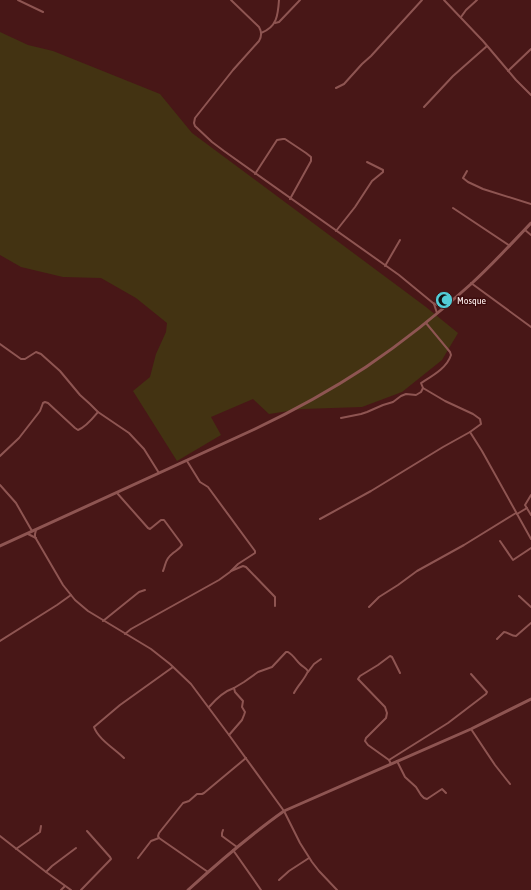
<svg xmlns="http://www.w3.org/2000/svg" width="531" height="890" viewBox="0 0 531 890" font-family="'Asap Condensed',sans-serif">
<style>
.green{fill:#433312}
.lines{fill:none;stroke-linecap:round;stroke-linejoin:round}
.street{stroke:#8e5552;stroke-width:2}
.secondary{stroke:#8e5552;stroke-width:3}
.labels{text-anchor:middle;stroke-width:3;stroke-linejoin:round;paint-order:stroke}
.poi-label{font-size:10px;fill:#fdefee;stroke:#3d0c0d;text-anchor:start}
</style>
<rect width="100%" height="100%" fill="#481717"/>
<polygon class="green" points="0,32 28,45 53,51 160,94 192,133 426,307 458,333 442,360 402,392 362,407 302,409 269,414 253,399 211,417 221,435 177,461 133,391 150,377 156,354 166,332 167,323 136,298 101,278 63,277 21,267 0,255"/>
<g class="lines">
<g class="street">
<polyline points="18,0 43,12"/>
<path d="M 231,0 L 259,27 C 262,32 262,36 259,41 L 233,70 L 195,118 L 194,123 L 195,126 L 212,142 L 224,151 L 399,275 L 433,303 L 440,306 L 444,307"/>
<polyline points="444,0 483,41 516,80 531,95"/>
<polyline points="461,17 466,10 477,0"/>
<polyline points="275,23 279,22 300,0"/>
<path d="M 261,33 C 277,27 278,15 279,0"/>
<polyline points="508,71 531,49"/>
<polyline points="336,88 344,84 362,64 371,56 422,0"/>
<polyline points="424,107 453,76 487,46"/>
<polyline points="467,171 463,178 468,182 483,189 531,204"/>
<polyline points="255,174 277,140 283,139 285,139 306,153 311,157 311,161 290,199"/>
<polyline points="453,208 510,246"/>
<polyline points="525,230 531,235"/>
<polyline points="336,231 355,207 372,181 383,172 383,170 367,162"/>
<polyline points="385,266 400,240"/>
<polyline points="471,283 531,327"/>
<polyline points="434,304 437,313"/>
<polyline points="0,344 21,359 25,359 36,352 41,354 60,371 80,395 90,404 98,412 129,433 144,449 159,473"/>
<path d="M 423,388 L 421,383 C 432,376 447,368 451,355 L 450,352 L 426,323"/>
<polyline points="341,418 361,414 367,412 383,405 393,402 401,396 406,394 416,395 421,392 423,388 445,401 473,414 480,419 481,424 470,432 482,451 531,539"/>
<path d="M 0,456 L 19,438 L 40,411 L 43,403 L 45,402 L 48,403 L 75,428 L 78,430 C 86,427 93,418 98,412"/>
<polyline points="0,485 16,503 32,531"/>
<path d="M 117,493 L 148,528 L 150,529 L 161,520 L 164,520 L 181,543 L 182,545 C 179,550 175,551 172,554 C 165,559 166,564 163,571"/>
<polyline points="531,495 525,505 531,515"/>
<polyline points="517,514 527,508"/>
<polyline points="320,519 371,491 443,447 470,432"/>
<polyline points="36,530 35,534 35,537 63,585 75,600 88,611 151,649 170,664 191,684 229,735 284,811 300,843 312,862 319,871 337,890"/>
<polyline points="28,534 36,538"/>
<polyline points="500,541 513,560 531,548"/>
<polyline points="231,571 243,566 246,567 275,597 275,606"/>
<polyline points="519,596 531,607"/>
<polyline points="369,607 379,597 398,585 417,571 464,545 516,513"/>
<polyline points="103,621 139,592 145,590"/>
<polyline points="125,634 131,629 219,580 230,572 238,564 255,553 255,551 208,487 200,482 187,461"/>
<path d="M 497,639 L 504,632 C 508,632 511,636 516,636 L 531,623"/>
<polyline points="0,641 57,605 71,595"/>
<polyline points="308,672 314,664 321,659"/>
<path d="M 209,707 C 215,700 225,691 234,688"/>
<polyline points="471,729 495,765 510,784"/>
<path d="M 229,735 L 242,720 L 244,715 L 245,712 L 242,707 L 243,701 L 235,692 L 234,688 L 244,682 L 258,672 L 272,667 L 286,652 L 288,652 C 293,655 296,660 300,664 C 303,667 306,668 308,671 C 305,679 298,685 294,693"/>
<path d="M 124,758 C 115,749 98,739 94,727 L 120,705 L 173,667"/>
<polyline points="389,760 448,723 486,694 487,692 471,674"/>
<polyline points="397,761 405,777 416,787 421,795 424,798 427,799 442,789 446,793"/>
<polyline points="391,764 389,760 368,745 365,741 366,738 386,718 387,713 385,707 358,679 360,676 378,665 390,656 392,657 400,673"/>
<polyline points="223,830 222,833 222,836 226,839 237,847"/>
<polyline points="0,836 46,872"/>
<polyline points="16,849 40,832 41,826"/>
<polyline points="233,850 261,890"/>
<polyline points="138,858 151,841 159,838"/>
<polyline points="208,872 159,838 158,836 159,833 183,803 189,801 197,794 202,794 204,793 246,758"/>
<polyline points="279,880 289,871 309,858"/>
<polyline points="61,890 65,886"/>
<polyline points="71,890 46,872 52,866 76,848"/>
<polyline points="81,890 111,859 110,857 87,831"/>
</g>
<g class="secondary">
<path d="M 0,546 L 255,429 C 293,411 331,390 366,367 C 403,342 438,314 471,284 C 492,265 511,244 531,223"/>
<path d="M 188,890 C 219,862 250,835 284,811 L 471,729 L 531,699"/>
</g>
</g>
<defs>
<symbol id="mosque-disc" viewBox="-11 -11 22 22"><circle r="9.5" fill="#52ccd6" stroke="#3d0c0d"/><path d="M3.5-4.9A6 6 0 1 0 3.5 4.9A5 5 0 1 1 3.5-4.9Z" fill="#111"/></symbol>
</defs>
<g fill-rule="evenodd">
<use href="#mosque-disc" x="434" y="290" width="20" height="20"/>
</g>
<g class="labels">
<g class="poi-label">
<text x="457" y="304">Mosque</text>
</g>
</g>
</svg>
